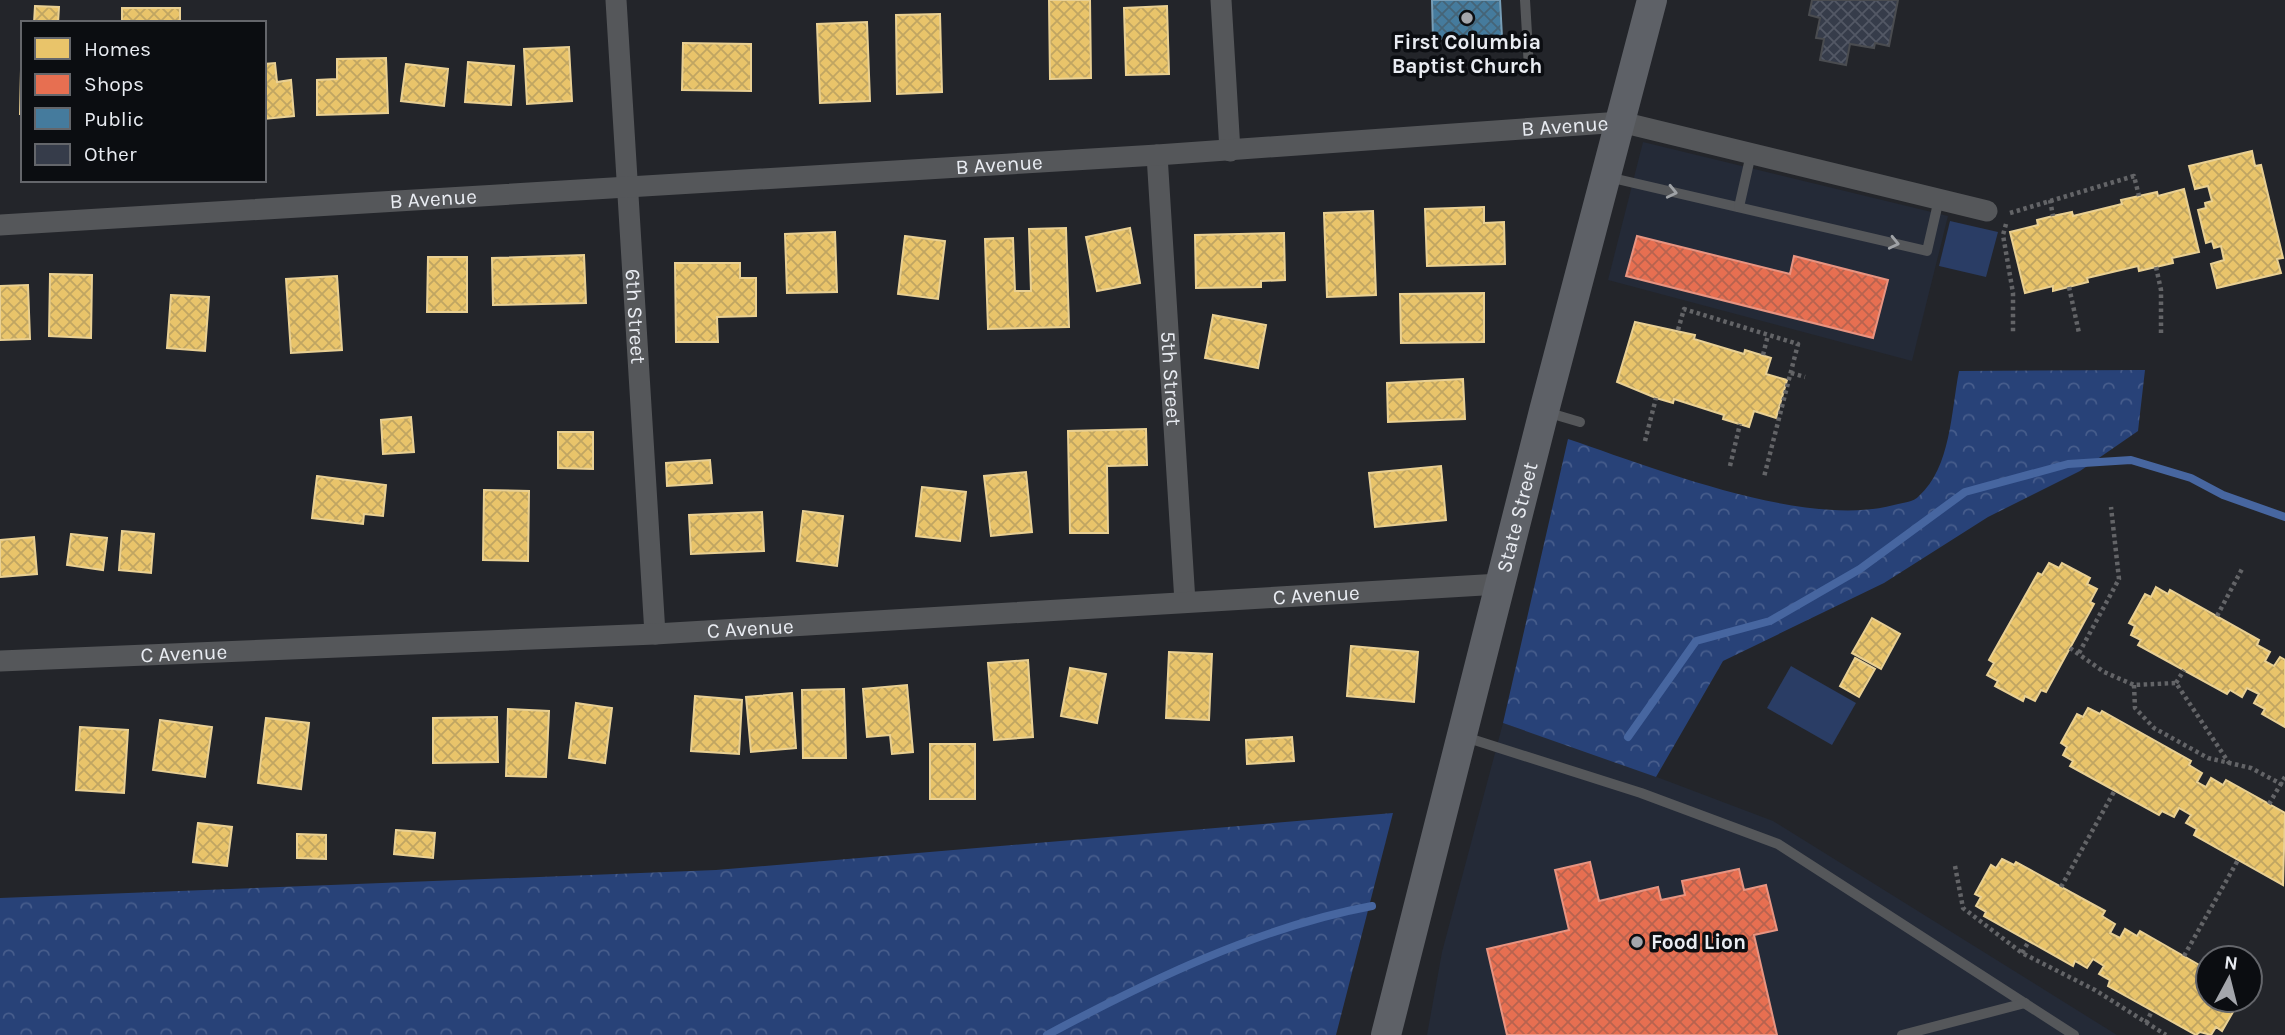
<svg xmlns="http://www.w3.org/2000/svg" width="2285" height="1035" viewBox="0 0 2285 1035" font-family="Karla,sans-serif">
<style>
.built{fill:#242a37}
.green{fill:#2a3d65}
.forest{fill:url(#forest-crowns)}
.homes{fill:url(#homes-cross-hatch);stroke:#e9d093;stroke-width:2}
.shops{fill:url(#shops-cross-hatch);stroke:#e89481;stroke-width:2}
.public{fill:url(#public-cross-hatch);stroke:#769db6;stroke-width:2}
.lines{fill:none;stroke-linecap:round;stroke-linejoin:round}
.stream{stroke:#4766a0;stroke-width:8}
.building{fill:url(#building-cross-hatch);stroke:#4a4c50;stroke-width:2}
.path{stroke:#636467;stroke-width:4.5;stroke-dasharray:3.5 3.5;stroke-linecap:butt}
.lane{stroke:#55575a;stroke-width:10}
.street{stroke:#55575a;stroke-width:21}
.secondary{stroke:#5e6167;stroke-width:30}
.oneway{stroke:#9fa2a6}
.poi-dot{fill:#a4a6ac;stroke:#0b0d11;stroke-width:2.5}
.labels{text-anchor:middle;stroke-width:7;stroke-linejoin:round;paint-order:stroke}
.poi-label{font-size:21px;font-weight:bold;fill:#e9ecf2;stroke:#0b0d11}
.street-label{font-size:21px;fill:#e9ecf2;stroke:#0b0d11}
</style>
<defs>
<pattern id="forest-crowns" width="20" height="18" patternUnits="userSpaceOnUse" patternTransform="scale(1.75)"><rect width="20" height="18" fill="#284278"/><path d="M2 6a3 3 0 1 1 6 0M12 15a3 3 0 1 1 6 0" fill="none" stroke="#475d8c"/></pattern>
<pattern id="homes-cross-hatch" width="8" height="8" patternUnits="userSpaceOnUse" patternTransform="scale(1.75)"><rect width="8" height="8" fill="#e9c46a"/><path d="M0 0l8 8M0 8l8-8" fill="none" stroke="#c0a562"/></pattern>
<pattern id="shops-cross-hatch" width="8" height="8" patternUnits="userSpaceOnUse" patternTransform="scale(1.75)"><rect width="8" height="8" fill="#e76f51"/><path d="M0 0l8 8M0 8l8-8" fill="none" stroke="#b7634f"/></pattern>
<pattern id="public-cross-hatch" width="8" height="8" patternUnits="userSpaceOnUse" patternTransform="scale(1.75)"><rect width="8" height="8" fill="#457b9d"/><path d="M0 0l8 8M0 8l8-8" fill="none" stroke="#456477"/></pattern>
<pattern id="building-cross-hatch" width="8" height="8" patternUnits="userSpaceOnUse" patternTransform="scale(1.75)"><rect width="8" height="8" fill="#363c4a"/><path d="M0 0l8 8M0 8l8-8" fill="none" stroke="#535865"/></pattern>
</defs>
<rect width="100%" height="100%" fill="#23252a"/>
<g class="built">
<polygon points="1643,142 1948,216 1912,361 1608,280"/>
<polygon points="1503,723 1604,757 1773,821 2117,1035 1427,1035 1442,952"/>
</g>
<g class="green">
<polygon points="1950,221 1998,232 1986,277 1939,266"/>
<polygon points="1791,666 1856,703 1832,745 1767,708"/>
</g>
<g class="forest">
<path d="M 2145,370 L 2138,431 L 2080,471 L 1988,517 L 1884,583 L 1723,661 L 1656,777 L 1503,723 L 1568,439 C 1654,468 1806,529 1894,505 C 1902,503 1914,502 1919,496 C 1951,467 1951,412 1959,371 Z"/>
<polygon points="1393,813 1336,1035 0,1035 0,898 716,870"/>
</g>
<g class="homes">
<polygon points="1049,0 1090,0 1091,78 1050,79"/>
<polygon points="35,6 59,7 58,23 34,23"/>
<polygon points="1167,6 1169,74 1126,75 1124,8"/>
<rect x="122" y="8" width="58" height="15"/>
<polygon points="940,14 942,92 897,94 896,15"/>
<polygon points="867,22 870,101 820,103 817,24"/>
<polygon points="683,43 751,44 751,91 682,90"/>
<polygon points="569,47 572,101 527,104 524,49"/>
<polygon points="386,58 388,113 317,115 317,80 337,79 337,59"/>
<polygon points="468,62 514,66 511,105 465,102"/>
<polygon points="275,63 277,82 291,80 294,116 264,119 264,64"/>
<polygon points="406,64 448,69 444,106 401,101"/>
<polygon points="21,70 23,70 23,114 20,114"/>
<polygon points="2252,151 2255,166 2261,165 2283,258 2277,259 2281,273 2217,288 2211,264 2224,260 2221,246 2214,248 2212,241 2206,243 2198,210 2206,208 2205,203 2212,201 2208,186 2195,189 2189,166"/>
<polygon points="2184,189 2199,252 2172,258 2173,263 2139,271 2138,266 2087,278 2088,282 2053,291 2053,286 2025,293 2010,232 2038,225 2037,220 2053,216 2072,212 2073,216 2122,204 2121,200 2157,192 2158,196"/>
<polygon points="1484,207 1484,223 1504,222 1505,264 1427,266 1425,209"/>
<polygon points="1373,211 1376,295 1327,297 1324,213"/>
<polygon points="1066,228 1069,327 988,329 985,239 1013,238 1015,291 1031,291 1029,229"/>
<polygon points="1130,228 1140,283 1097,291 1086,237"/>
<polygon points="835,232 837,292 787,293 785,234"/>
<polygon points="1284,233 1285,280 1261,281 1261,287 1196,288 1195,235"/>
<polygon points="905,236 945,241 938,299 898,294"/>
<polygon points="584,255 586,303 493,305 492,258"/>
<polygon points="428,257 467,257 467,312 427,312"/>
<polygon points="675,263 740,263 740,278 756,278 756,316 717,317 718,342 676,342"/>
<polygon points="50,274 92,275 91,338 49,336"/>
<polygon points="337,276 342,350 291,353 286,279"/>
<polygon points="28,285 30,339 0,340 0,286"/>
<polygon points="1484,293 1484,342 1401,343 1400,294"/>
<polygon points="171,295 209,297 205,351 167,348"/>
<polygon points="1213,315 1266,325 1258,368 1205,358"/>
<polygon points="1635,322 1695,335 1694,339 1744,354 1745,350 1771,358 1766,374 1787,380 1776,418 1754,411 1749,427 1723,419 1724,415 1674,399 1673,403 1656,398 1617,382"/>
<polygon points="1463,379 1465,419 1388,422 1387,383"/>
<polygon points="411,417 414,452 383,454 381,420"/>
<polygon points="1146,429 1147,465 1107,466 1108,533 1070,533 1068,431"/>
<polygon points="558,432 593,432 593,469 558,468"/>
<polygon points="710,460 712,483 667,486 666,463"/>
<polygon points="1441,466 1446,520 1375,527 1369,473"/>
<polygon points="1026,472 1032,532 991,536 984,476"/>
<polygon points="317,476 386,485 383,516 364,514 363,524 312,518"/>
<polygon points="922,487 966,492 960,541 916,536"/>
<polygon points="484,490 529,491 528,561 483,560"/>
<polygon points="803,511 843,516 837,566 797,561"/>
<polygon points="762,512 764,551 691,554 689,515"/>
<polygon points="122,531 154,534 151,573 119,570"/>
<polygon points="71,534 107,538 103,570 67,565"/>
<polygon points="34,537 37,574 0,577 0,540"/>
<polygon points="2049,563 2059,568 2062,563 2090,578 2087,584 2097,589 2090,602 2094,604 2046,692 2041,690 2035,701 2025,696 2023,701 1995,686 1998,681 1987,675 1994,663 1989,660 2038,573 2042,575"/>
<polygon points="2156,587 2168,594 2170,590 2259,640 2257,645 2270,652 2265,661 2274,666 2280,657 2285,660 2285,727 2262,714 2265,709 2254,703 2259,694 2247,688 2242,697 2230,690 2227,694 2138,645 2141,640 2131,635 2135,626 2129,623 2145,594 2151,597"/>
<polygon points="1872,618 1900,634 1881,669 1852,653"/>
<polygon points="1351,646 1418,652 1414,702 1347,696"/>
<polygon points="1169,652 1212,654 1209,720 1166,718"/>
<polygon points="1855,658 1875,669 1859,697 1840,686"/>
<polygon points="1028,660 1033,737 994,740 988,663"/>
<polygon points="1070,668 1106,674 1097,723 1061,716"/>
<polygon points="907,685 913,752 892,754 890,735 867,737 863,689"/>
<polygon points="844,689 846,758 803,758 802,690"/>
<polygon points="792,693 796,748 751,752 746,697"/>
<polygon points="695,696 742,700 739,754 691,751"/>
<polygon points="576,703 612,708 605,763 569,758"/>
<polygon points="2088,708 2100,714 2102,711 2191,761 2189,765 2202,773 2197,782 2206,787 2211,778 2223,785 2226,780 2285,813 2283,885 2194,835 2197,829 2186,823 2191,815 2179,808 2174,817 2162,811 2159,815 2070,766 2073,761 2063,755 2067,747 2061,743 2077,714 2083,717"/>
<polygon points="508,709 549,711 546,777 506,776"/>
<polygon points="497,717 498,762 433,763 433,718"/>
<polygon points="266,718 309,723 301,789 258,783"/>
<polygon points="160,720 212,727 205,777 153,770"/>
<polygon points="80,727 128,730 124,793 76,790"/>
<polygon points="1292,737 1294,761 1247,764 1246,740"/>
<rect x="930" y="744" width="45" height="55"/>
<polygon points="198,823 232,827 227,866 193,862"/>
<polygon points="396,830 435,833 433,858 394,854"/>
<polygon points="297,834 326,835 326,859 297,858"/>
<polygon points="2002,859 2014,865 2016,862 2105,911 2102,916 2115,924 2110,933 2120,938 2125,929 2137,936 2140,931 2208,970 2208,1000 2233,1000 2237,1005 2222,1031 2216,1027 2211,1035 2200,1032 2196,1035 2108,986 2110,980 2099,974 2104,966 2093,959 2087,968 2075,961 2073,966 1984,916 1986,912 1976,906 1981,897 1975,894 1991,865 1996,868"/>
</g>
<g class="shops">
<polygon points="1637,236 1790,274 1794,256 1888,280 1873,338 1626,276"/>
<polygon points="1590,862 1599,901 1658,887 1661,900 1685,895 1682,881 1739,869 1744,890 1766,885 1777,930 1754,935 1777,1035 1507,1035 1487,949 1569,930 1555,870"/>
</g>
<polygon class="public" points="1432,0 1500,0 1502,37 1489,37 1490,46 1447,47 1447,39 1433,39"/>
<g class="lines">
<g class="stream">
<polyline points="1628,737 1696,641 1770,621 1860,569 1965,492 2068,464 2131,460 2191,478 2223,495 2285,517"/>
<path d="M 1047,1035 C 1148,981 1259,927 1372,906"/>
</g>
</g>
<polygon class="building" points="1812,0 1898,0 1889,46 1875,43 1874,48 1850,44 1846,65 1820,60 1824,39 1816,38 1820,18 1809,15"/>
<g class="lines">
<g class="path">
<polyline points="2050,200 2053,216"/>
<polyline points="2010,213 2134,176 2139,196"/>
<polyline points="2006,224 2003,235 2013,293 2013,334"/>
<polyline points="2156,267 2161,290 2161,333"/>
<polyline points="2069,287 2079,333"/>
<polyline points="1678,330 1684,309 1798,344 1764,477"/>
<polyline points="1763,355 1768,335"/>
<polyline points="1791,373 1805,377"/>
<polyline points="1645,441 1656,398"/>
<polyline points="1730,466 1740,424"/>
<polyline points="2217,616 2242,569"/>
<polyline points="2070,648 2104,672 2134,685 2176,683 2229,763"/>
<polyline points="2079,653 2119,579 2111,507"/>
<polyline points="2176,683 2184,670"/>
<polyline points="2134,685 2135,708 2154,728 2208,758 2251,768 2285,786"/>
<polyline points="2269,804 2285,777"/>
<polyline points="1955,866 1963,908 2022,953 2095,990 2166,1035"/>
<polyline points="2061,887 2115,790"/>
<polyline points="2022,953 2029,941"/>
<polyline points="2184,956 2238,860"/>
<polyline points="2146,1023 2152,1011"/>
</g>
<g class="lane">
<polyline points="1525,0 1529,68"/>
<polyline points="1608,177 1927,251 1939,199"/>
<polyline points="1739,207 1751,154"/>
<polyline points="1546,412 1580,422"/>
<polyline points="1465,737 1641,793 1778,844 2074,1035"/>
<polyline points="1902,1035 2025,1003"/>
</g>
<g class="street">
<path id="s1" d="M 616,0 L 655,634"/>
<polyline points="1221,0 1230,151"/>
<path id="s2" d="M 1157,155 L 1185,602"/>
<path id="s3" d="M 0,225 L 1157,155 L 1621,122 L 1987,211"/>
<path id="s4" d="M 0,661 L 655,634 L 1500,584"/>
</g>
<path class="secondary" id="s5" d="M 1386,1035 L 1544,411 L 1652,0"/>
</g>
<defs><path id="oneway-chevron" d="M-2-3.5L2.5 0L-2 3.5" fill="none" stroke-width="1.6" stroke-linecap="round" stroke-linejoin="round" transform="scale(1.75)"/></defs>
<g class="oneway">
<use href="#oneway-chevron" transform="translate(1672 192) rotate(13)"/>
<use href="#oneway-chevron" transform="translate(1894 243) rotate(13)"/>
</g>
<g class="poi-dot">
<circle cx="1467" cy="18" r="7"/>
<circle cx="1637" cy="942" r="7"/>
</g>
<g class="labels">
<g class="poi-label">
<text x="1467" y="49">First Columbia<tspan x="1467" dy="24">Baptist Church</tspan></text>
<text x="1651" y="949" text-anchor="start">Food Lion</text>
</g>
<g class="street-label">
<text dy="7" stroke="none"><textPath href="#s3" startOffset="1568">B Avenue</textPath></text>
<text dy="7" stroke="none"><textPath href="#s3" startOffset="1001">B Avenue</textPath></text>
<text dy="7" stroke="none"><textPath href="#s3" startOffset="434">B Avenue</textPath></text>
<text dy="7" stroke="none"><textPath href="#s1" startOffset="317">6th Street</textPath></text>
<text dy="7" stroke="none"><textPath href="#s2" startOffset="224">5th Street</textPath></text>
<text dy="7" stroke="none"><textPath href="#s5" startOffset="534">State Street</textPath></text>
<text dy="7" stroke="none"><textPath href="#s4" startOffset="1318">C Avenue</textPath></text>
<text dy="7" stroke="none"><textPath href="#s4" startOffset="751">C Avenue</textPath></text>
<text dy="7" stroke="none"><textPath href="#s4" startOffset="184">C Avenue</textPath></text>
</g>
</g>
<rect x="21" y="21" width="245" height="161" fill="#0b0d11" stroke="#64666b" stroke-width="2"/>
<rect x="35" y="38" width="35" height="21" fill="#e9c46a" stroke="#64666b" stroke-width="2"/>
<text x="84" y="56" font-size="21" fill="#e9ecf2">Homes</text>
<rect x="35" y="74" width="35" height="21" fill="#e76f51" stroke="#64666b" stroke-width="2"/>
<text x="84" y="91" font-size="21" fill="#e9ecf2">Shops</text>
<rect x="35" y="108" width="35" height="21" fill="#457b9d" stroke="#64666b" stroke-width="2"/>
<text x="84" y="126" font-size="21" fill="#e9ecf2">Public</text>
<rect x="35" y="144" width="35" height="21" fill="#363c4a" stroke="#64666b" stroke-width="2"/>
<text x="84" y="161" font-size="21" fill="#e9ecf2">Other</text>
<g transform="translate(2229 979) rotate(7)"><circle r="33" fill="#0b0d11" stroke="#64666b" stroke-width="2"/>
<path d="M0-5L12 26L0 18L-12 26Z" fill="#a4a6ac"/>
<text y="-10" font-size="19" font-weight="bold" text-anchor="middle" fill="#e9ecf2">N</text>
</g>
</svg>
